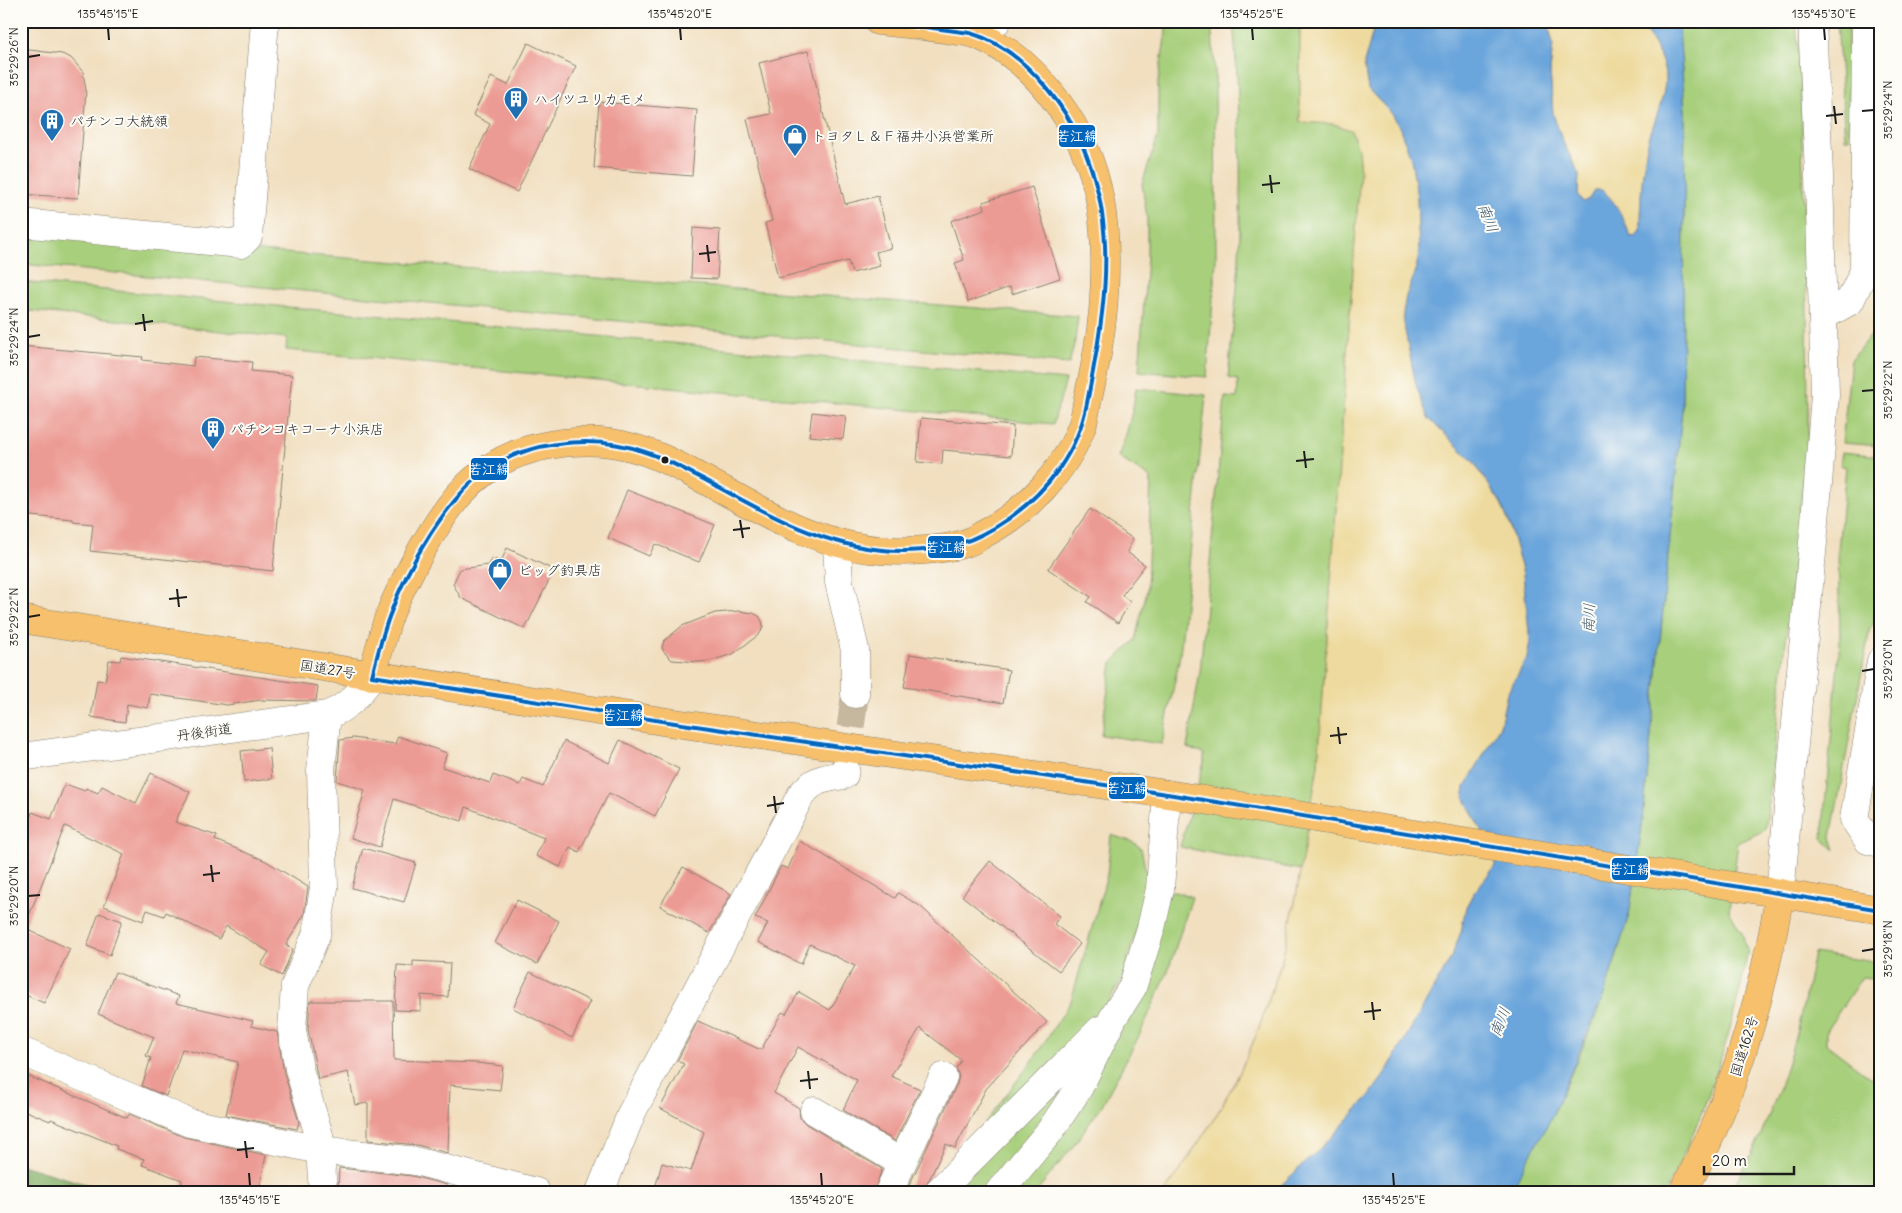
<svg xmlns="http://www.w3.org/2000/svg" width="1902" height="1213" viewBox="0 0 1902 1213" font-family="Delius,'Klee One',sans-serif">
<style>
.green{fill:#a7cf7b;stroke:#62764c}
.forest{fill:#85b26b;stroke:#506744}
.sand{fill:#eeda9e;stroke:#857b5d}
.water{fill:#6ba5db;stroke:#44607c}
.building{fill:#ec9b94}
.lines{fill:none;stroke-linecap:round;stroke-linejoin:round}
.minor-tunnel{stroke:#c6b89f;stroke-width:28;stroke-dasharray:28 14;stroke-linecap:butt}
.minor-casing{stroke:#867e6e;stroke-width:29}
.highway-casing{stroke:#867e6e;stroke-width:29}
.minor{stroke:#fff;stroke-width:28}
.highway{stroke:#f7c06c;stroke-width:28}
.bus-1-casing{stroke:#fdfcf7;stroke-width:8}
.bus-1{stroke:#0065bd;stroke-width:4}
.ticks{fill:none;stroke:#1c1c1c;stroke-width:2}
.bus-dot{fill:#1c1c1c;stroke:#fdfcf7;stroke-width:2}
.labels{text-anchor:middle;stroke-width:4;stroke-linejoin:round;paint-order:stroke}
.poi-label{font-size:14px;fill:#1c1c1c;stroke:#fdfcf7;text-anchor:start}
.street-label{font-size:14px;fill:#1c1c1c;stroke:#fdfcf7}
.water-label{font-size:15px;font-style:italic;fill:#405a72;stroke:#fdfcf7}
.line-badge{stroke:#fdfcf7;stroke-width:2}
.badge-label{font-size:14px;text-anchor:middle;font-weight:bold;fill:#fff}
.neatline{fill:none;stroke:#1c1c1c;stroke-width:2}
.ticks-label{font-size:12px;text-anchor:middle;fill:#1c1c1c}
</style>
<rect width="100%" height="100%" fill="#fdfcf7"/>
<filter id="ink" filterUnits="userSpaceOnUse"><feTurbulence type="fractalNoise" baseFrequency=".02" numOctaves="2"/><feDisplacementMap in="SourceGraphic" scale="10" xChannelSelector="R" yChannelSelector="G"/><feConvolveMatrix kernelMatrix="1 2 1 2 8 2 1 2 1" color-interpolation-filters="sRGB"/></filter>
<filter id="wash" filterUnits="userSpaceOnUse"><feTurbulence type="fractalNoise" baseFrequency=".0096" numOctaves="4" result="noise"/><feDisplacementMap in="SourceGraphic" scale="20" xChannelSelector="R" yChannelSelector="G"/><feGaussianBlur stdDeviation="1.12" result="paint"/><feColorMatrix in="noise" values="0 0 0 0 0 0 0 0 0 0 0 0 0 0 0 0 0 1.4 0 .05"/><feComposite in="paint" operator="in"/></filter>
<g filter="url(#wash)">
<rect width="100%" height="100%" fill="#f1dfc0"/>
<g class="green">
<polygon points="1165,21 1211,21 1215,72 1216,260 1207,377 1139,371 1147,258 1147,218 1142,184 1158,136 1158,82 1166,32"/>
<path d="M 1233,21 L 1300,21 L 1300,122 L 1334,124 L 1351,130 L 1358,148 L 1360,172 L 1318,766 L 1301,870 L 1180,847 L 1204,762 L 1204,754 L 1187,748 L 1200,672 L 1225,397 L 1237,398 L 1238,380 L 1228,378 C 1231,339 1237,300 1239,261 C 1242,181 1240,101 1233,21 Z"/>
<path d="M 1678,21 L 1796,21 L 1801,90 L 1803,178 L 1807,315 L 1808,433 L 1767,819 L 1765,830 L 1738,843 L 1729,911 L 1743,935 L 1745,946 L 1748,949 C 1735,1027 1703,1122 1665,1192 L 1509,1192 L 1552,1116 L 1587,1038 L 1605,992 L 1629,915 L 1643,819 L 1682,410 L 1685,112 Z"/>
<polygon points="1837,21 1848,21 1849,139 1845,139"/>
<polygon points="21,234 251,255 259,251 1078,316 1075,341 1069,364 21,264"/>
<polygon points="21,282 1066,380 1053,424 286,350 287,338 21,310"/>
<polygon points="1881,321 1881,446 1842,443 1851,360"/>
<path d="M 1136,388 L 1206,395 L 1180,655 L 1162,744 L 1101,735 L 1112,663 L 1135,640 L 1147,590 L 1151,478 L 1118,457 C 1127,434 1133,412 1136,388 Z"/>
<polygon points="1842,452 1881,456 1881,582 1873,625 1870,628 1831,837 1835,850 1822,838 1840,641 1838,550 1846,467 1840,465"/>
<polygon points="1111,835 1133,842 1141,848 1149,887 1123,977 1105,1008 953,1164 1033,1060 1071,1001 1107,875"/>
<polygon points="1171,891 1192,897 1167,974 1139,1036 1101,1107 1071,1149 1036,1192 1013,1192"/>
<path d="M 1814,953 L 1881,963 L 1881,979 L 1862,977 L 1826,1031 L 1826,1044 L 1881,1086 L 1881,1192 L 1730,1192 C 1776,1119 1798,1037 1814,953 Z"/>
<path d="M 1085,1054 C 1057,1104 1022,1150 983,1192 L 950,1192 Z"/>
</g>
<polygon class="forest" points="21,1165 112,1192 21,1192"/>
<g class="sand">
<polygon points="1300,21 1371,21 1373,31 1364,63 1368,89 1392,114 1399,126 1411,158 1417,196 1419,254 1415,274 1406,296 1403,314 1410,356 1428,418 1473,461 1501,503 1509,523 1523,573 1530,642 1527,658 1507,694 1500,726 1465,787 1464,794 1466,801 1495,858 1496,866 1473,894 1466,907 1461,932 1451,958 1385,1074 1370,1095 1331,1138 1274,1192 1164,1192 1180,1171 1217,1114 1240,1072 1258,1031 1282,960 1295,902 1318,766 1360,172 1358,148 1351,130 1334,124 1300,122"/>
<path d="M 1547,21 L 1638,21 C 1651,37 1667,62 1665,83 C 1663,105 1652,125 1647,146 C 1642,173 1640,203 1640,231 L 1635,237 L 1630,236 L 1626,226 L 1589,199 L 1583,202 L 1578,195 L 1579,173 L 1562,140 L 1553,114 L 1550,71 L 1553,44 Z"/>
</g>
<path class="water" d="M 1371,21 L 1547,21 L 1553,44 L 1550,71 L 1553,114 L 1562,140 L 1579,174 L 1578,195 L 1583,202 L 1589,199 L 1594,190 L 1602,190 C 1616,201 1624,219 1630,236 L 1635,237 L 1640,231 C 1640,203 1642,173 1647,146 C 1652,125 1663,105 1665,83 C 1667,62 1651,37 1638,21 L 1672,21 L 1679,27 L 1685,112 L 1682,410 L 1643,819 L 1629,915 L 1605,992 L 1552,1116 L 1514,1185 L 1500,1192 L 1274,1192 L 1331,1138 L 1370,1095 L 1385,1074 L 1451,958 L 1461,932 L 1466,907 L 1473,894 L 1495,866 L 1495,858 L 1466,801 L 1464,794 L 1465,787 L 1500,726 L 1507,694 L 1527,658 L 1530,642 L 1523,573 L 1509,523 L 1501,503 L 1473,461 L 1428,418 L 1416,385 L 1405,331 L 1403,314 L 1406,296 L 1415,274 L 1419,254 L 1417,196 L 1411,158 L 1399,126 L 1392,114 L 1368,89 L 1364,63 L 1373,31 Z"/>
<g id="blocks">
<g class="building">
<polygon points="528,43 576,66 517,192 469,169 490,124 473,115 491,77 508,85"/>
<polygon points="21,49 62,54 71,58 83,72 86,90 78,198 21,194"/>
<polygon points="808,51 845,204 878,196 891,248 876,252 880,266 852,273 848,261 778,278 765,223 772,221 747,119 771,114 759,63"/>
<polygon points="599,102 697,110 692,176 594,168"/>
<polygon points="1032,187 1060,278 1012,294 1010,287 968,302 955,263 964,260 951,221 985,209 983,202"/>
<polygon points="693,228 720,230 717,279 691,278"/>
<polygon points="21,346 143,357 142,360 193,366 194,357 252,362 251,371 292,375 273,571 90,551 93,524 73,522 73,520 21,515"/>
<polygon points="812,412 846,416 843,439 809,436"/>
<polygon points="921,418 1013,426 1011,456 943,450 942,464 917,462"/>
<polygon points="627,490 715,525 699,562 655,544 649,556 608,538"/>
<polygon points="1090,509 1133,539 1127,552 1145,565 1122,595 1130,602 1118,623 1087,602 1091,597 1048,569"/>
<polygon points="507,548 554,570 525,629 461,598 453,584 460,569 489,565 492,558 501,562"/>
<polygon points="739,611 753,613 759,616 762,621 763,626 761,632 757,636 733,654 710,661 699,662 672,660 664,652 662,647 664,641 682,626 715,613"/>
<polygon points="910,654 1009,670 1003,703 904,687"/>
<polygon points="121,656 318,686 316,701 261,700 227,705 150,694 148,708 127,704 125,722 91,717 97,680 105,681 109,660 120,661"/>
<polygon points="398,736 447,753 442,767 490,783 493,775 520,785 523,779 543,787 564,741 609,763 620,740 679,769 655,816 609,793 579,852 570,847 560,867 536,856 544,838 466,807 462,821 394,799 380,847 351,838 365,790 337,781 340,740 353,738 395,744"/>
<polygon points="269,748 272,779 244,782 241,751"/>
<polygon points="151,773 190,792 175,822 217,836 215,840 266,861 308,887 304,915 286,945 293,949 282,976 261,965 269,952 226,926 219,939 166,912 164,916 147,910 143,921 104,906 124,854 65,826 24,928 70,949 44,1003 21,993 21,812 31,816 32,812 51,819 65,784 85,791 86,788 98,793 102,786 136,803"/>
<polygon points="800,841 895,898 898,893 920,906 1047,1022 986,1089 955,1148 946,1144 930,1178 923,1188 923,1192 906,1192 957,1084 959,1076 956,1069 961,1060 920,1028 891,1076 920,1089 895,1141 843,1110 857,1080 798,1047 774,1093 799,1108 800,1118 806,1124 882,1169 874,1192 747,1192 739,1189 738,1192 654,1192 662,1163 691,1171 704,1132 660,1108 684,1064 677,1061 698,1021 761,1050 782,1012 786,1014 799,992 830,1010 855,966 810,944 801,964 758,942 768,923 755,918 781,866 788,869"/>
<polygon points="363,848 416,863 404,902 352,888"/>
<polygon points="990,861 1060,916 1054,924 1080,944 1059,971 962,896"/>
<polygon points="683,867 731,894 709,933 660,906"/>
<polygon points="517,900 559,921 537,964 495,943"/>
<polygon points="99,913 122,921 110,955 87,946"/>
<polygon points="413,961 450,963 448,997 421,995 421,1011 395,1010 397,965 413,966"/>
<polygon points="115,972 179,996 176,1003 253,1021 251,1026 277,1032 284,1073 299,1122 297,1129 226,1115 238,1062 182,1049 166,1096 142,1086 151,1058 146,1056 154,1037 98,1014"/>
<polygon points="530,972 590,1001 572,1038 513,1008"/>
<polygon points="310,1001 393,1001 394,1060 477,1063 503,1066 500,1090 450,1085 448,1153 417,1145 368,1140 368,1103 355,1105 348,1072 318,1079 308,1029"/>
<polygon points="21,1073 127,1118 129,1114 184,1137 266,1155 259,1192 187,1192 188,1189 181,1188 182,1180 142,1165 144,1159 116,1149 117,1146 51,1119 50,1121 21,1109"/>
<polygon points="339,1168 412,1176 447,1185 447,1192 338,1192"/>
</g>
</g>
</g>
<g filter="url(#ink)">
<use href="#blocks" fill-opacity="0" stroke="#867e6e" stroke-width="1"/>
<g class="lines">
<polyline class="minor-tunnel" points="845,769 855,694"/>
<defs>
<g id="minor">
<polyline points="977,34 997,21"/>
<polyline points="21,223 241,244 248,237 265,21"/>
<polyline points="1823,316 1850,301 1864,271 1866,21"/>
<polyline points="837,544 839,582 855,650 855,694"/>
<polyline points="1881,661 1854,819 1868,840 1881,843"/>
<path d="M 21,757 L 327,715 C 348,708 360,693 372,676"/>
<polyline points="1780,893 1815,521 1825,395 1819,175 1812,21"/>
<polyline points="21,1051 190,1123 320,1150 415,1161 536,1192"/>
<polyline points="814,1111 902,1163 889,1192"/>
<polyline points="902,1163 943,1077"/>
<polyline points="323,1192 319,1135 299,1069 292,1030 295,986 316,935 324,888 321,770 327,715"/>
<path d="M 600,1192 L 632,1112 L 801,795 C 814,779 824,778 844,775 L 845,769"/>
<polyline points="938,1192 1100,1030"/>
<polyline points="999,1192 1050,1131 1078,1089 1113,1018 1132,988 1151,928 1160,889 1167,794"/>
</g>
<g id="highway">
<polyline points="21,619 668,722 1167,794 1881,910"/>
<path d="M 372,676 C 377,657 382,638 388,619 C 395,599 406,579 416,560 C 443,511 471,467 528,450 C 559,441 598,438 630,447 C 654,453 675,464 697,476 C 755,506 812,545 879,550 C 904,552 941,551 966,543 C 973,541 979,536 985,533 C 1027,511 1065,471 1082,426 C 1085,418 1086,407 1088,398 C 1095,369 1100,341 1103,311 C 1109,234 1105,166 1057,102 C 1037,74 1011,50 980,36 C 971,32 961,31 951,30 C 927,26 903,23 878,21"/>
<path d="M 1683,1192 C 1733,1099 1763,997 1780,893"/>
</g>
</defs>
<use href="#minor" class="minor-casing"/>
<use href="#highway" class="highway-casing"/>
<use href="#minor" class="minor"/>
<use href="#highway" class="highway"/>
<defs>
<g id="bus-1">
<polyline points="372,676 668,722 1167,794 1881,910"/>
<path d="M 372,676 C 377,656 382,636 389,617 C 407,567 448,494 493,466 C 512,454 534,447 557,444 C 587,440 617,442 645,452 C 667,459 687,471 707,481 C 770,515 831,552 905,551 C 948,550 973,543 1008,519 C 1048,491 1078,451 1087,403 C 1102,325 1118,242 1090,165 C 1072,112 1026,49 970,33 L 881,21"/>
</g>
</defs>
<use href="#bus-1" class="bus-1-casing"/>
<use href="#bus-1" class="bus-1"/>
</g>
</g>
<path class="ticks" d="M 108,28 L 109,40M 680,28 L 681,40M 1252,28 L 1253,40M 1824,28 L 1825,40M 28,57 L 40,55M 1834,106 L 1836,124M 1862,111 L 1874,110M 1826,116 L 1843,114M 1270,175 L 1272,193M 1262,185 L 1280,183M 707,245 L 709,262M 699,254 L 716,252M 143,314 L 145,331M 135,324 L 153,321M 28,337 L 40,335M 1862,391 L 1874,390M 1304,451 L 1306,468M 1296,461 L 1314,459M 740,520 L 743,538M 733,530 L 750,528M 177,589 L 179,607M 169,599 L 187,597M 28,617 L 40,615M 1862,671 L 1874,669M 1338,727 L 1340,744M 1330,736 L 1347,734M 774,796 L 776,813M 767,806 L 784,803M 211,865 L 213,882M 203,875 L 220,873M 28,896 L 40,895M 1862,951 L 1874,949M 1372,1002 L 1374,1020M 1364,1012 L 1381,1010M 808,1071 L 810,1089M 800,1081 L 818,1079M 245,1141 L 247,1158M 237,1150 L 254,1148M 249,1173 L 250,1186M 821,1173 L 822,1186M 1393,1173 L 1394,1186"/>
<defs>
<symbol id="building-pin" viewBox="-11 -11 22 30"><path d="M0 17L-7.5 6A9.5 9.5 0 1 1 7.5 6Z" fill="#1f6fb2" stroke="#fdfcf7"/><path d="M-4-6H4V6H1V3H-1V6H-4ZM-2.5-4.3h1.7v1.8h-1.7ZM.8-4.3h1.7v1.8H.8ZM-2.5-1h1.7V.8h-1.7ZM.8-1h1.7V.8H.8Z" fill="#fff"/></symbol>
<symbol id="shop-pin" viewBox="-11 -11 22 30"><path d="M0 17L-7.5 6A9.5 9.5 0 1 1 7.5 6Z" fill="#1f6fb2" stroke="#fdfcf7"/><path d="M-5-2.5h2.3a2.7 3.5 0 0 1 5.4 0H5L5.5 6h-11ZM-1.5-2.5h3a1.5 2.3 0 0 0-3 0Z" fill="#fff"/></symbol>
</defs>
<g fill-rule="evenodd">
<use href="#building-pin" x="502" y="85" width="28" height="38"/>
<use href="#building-pin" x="38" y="107" width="28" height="38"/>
<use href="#shop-pin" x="781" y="122" width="28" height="38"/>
<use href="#building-pin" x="199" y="415" width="28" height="38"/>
<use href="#shop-pin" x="486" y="556" width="28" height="38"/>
</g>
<circle class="bus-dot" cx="665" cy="460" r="4.5"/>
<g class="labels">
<g class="poi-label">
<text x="534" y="104">ハイツユリカモメ</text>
<text x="70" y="126">パチンコ大統領</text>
<text x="812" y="141">トヨタＬ＆Ｆ福井小浜営業所</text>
<text x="230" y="434">パチンコキコーナ小浜店</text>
<text x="518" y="575">ビッグ釣具店</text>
</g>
<g class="street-label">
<text transform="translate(328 669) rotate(9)" y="5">国道27号</text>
<text transform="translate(204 732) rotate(-8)" y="5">丹後街道</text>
<text transform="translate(1744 1046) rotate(-73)" y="5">国道162号</text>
</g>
<g class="water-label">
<text transform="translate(1488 218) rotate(69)" y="5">南川</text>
<text transform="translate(1589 618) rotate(-88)" y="5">南川</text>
<text transform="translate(1500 1022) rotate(-69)" y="5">南川</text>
</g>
</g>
<g class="line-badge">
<rect x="1058" y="124" width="38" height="24" rx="5" fill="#0065bd"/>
<rect x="470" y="457" width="38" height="24" rx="5" fill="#0065bd"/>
<rect x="927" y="535" width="38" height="24" rx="5" fill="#0065bd"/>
<rect x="604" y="703" width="39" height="24" rx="5" fill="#0065bd"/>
<rect x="1108" y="776" width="38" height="24" rx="5" fill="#0065bd"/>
<rect x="1611" y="857" width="38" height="24" rx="5" fill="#0065bd"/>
</g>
<g class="badge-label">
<text x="1077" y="141">若江線</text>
<text x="489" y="474">若江線</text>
<text x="946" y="552">若江線</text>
<text x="623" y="720">若江線</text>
<text x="1127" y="793">若江線</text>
<text x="1630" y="874">若江線</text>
</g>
<rect width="1902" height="1213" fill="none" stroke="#fdfcf7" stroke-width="55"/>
<path d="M1704 1166v8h90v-8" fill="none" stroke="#1c1c1c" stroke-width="2.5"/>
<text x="1712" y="1166" font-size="15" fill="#1c1c1c" stroke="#fdfcf7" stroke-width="4" paint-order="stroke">20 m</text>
<rect x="28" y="28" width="1846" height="1158" class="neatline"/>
<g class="ticks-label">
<text x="108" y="18">135°45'15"E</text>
<text x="680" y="18">135°45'20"E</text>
<text x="1252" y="18">135°45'25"E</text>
<text x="1824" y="18">135°45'30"E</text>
<text transform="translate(14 57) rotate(-90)" y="4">35°29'26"N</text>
<text transform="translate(1888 110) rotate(-90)" y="4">35°29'24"N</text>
<text transform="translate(14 337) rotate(-90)" y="4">35°29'24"N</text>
<text transform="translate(1888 390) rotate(-90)" y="4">35°29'22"N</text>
<text transform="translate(14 617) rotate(-90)" y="4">35°29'22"N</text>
<text transform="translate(1888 669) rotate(-90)" y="4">35°29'20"N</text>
<text transform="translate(14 896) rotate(-90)" y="4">35°29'20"N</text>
<text transform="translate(1888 949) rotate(-90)" y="4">35°29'18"N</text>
<text x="250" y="1204">135°45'15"E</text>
<text x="822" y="1204">135°45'20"E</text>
<text x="1394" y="1204">135°45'25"E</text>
</g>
</svg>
